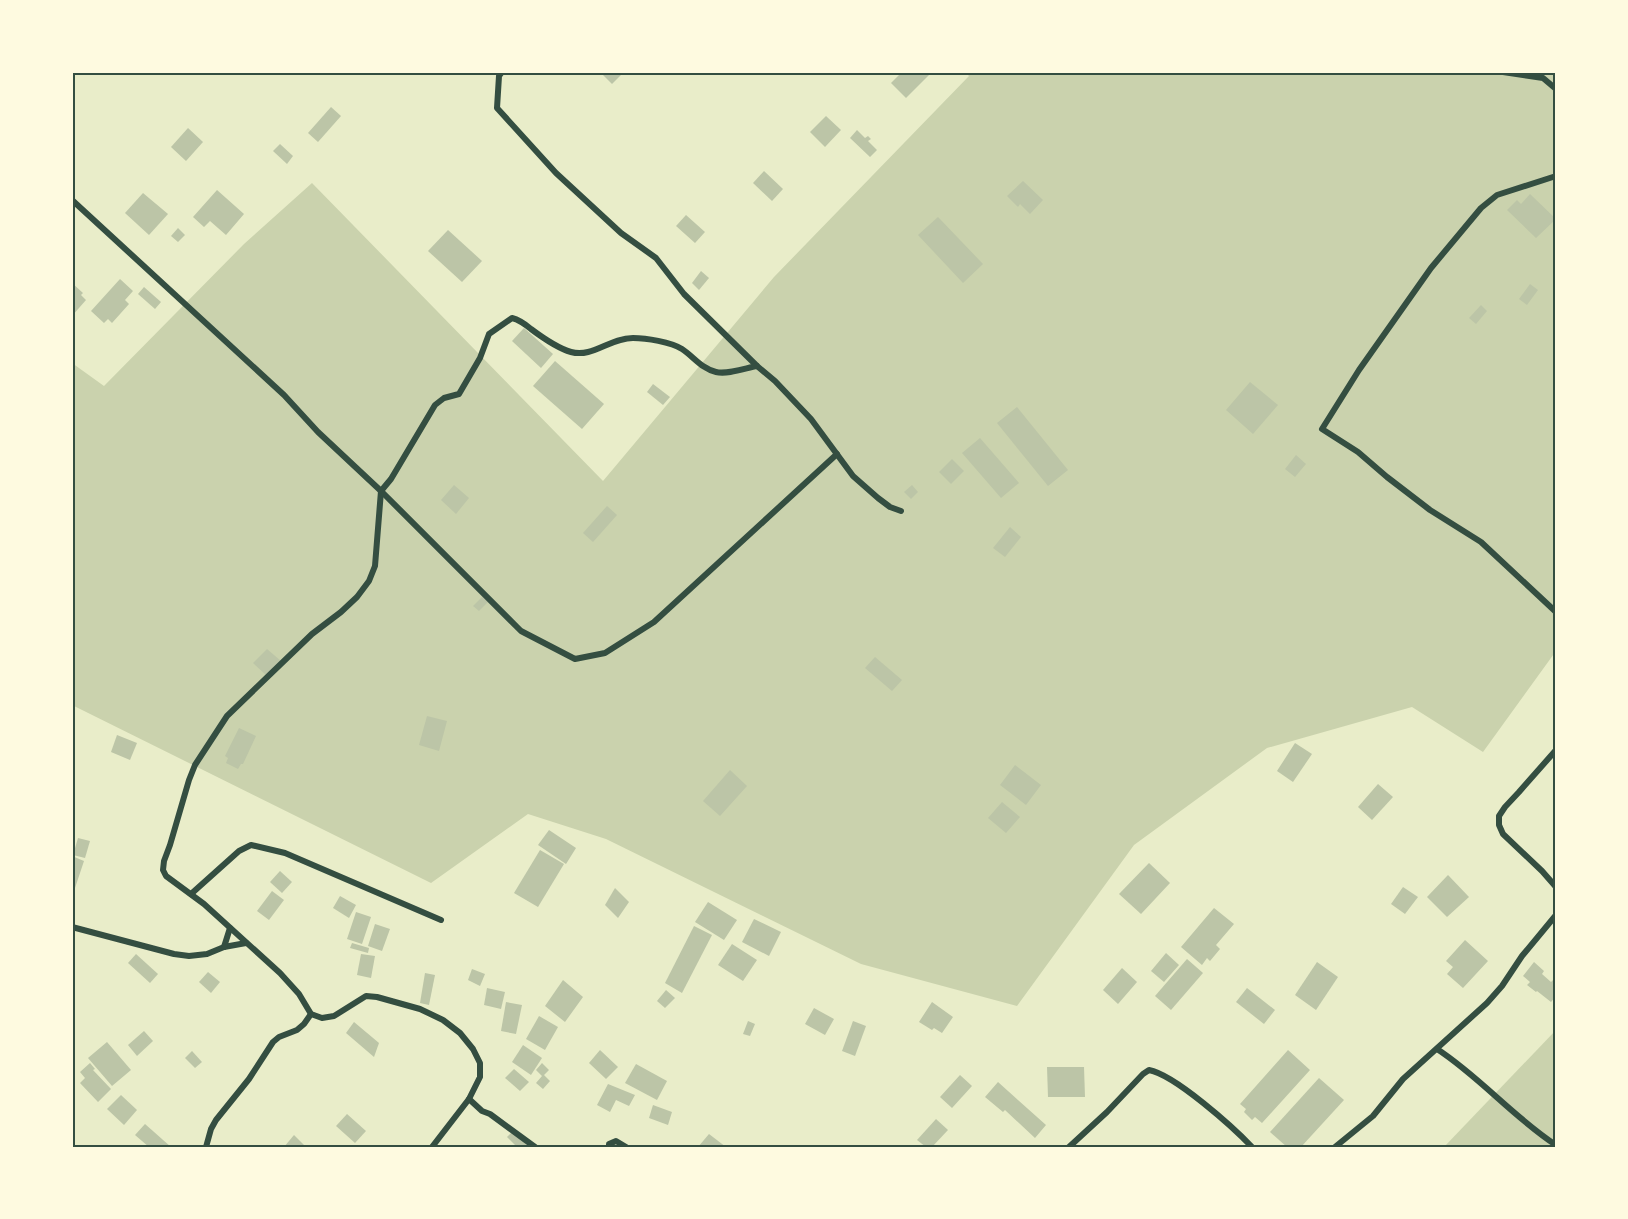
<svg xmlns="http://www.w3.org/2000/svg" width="1628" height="1219" viewBox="0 0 1628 1219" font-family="'Nunito Sans',sans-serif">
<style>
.green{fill:#cad2ad}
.building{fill:#bcc5a7}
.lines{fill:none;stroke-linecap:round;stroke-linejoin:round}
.minor{stroke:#344e41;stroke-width:6}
.neatline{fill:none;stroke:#344e41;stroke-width:2}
</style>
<rect width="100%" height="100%" fill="#e9edc9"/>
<g class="green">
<polygon points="965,72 1556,72 1556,651 1483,752 1412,707 1267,748 1134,845 1017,1006 861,964 606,839 528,814 431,883 72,705 72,363 104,386 244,244 312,183 603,481 774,277 969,76"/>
<polygon points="1556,1030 1556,1147 1444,1147"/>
</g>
<g class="building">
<polygon points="600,72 617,72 621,75 612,84"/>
<polygon points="902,72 932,72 906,98 891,83"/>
<polygon points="331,107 341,116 318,142 308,133"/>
<polygon points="826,116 841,130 825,147 810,132"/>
<polygon points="188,128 203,142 186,161 171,147"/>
<polygon points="857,130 865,138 868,136 871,139 868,141 877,150 870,157 850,138"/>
<polygon points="280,144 293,156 287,164 273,151"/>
<polygon points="764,171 783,189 772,201 753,183"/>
<polygon points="1023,181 1043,200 1030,214 1020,204 1018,207 1007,196"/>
<polygon points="217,190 244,214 226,235 210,221 204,227 193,217"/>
<polygon points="143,193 168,214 149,235 125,213"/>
<polygon points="1530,194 1556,219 1536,238 1507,210 1517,200 1521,204"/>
<polygon points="686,215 705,232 695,243 676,226"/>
<polygon points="938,217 983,264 963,283 918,235"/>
<polygon points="178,228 185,235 178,242 171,236"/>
<polygon points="448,230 482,261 462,282 428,251"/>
<polygon points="701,271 709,278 699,290 692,283"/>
<polygon points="120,279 133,291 125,300 129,304 112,323 108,319 104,323 91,311"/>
<polygon points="72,283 83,293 81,295 86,300 72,316"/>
<polygon points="1530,284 1538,290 1527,305 1519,299"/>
<polygon points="144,287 161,302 155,309 138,294"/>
<polygon points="1481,305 1487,311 1476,324 1469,318"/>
<polygon points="524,328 553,354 541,368 512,341"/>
<polygon points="555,361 604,404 582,429 533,386"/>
<polygon points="1250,382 1278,405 1253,434 1226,410"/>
<polygon points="653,384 670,397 663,405 647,392"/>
<polygon points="1017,407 1068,470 1048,486 997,423"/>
<polygon points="980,438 1019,483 1001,498 962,453"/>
<polygon points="1296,455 1306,464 1295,477 1285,469"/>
<polygon points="952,459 964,471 951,484 939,472"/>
<polygon points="454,485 469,498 456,514 441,500"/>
<polygon points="912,485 918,492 911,499 904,492"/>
<polygon points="607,506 617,515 593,542 583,533"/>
<polygon points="1010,527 1021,537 1005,557 993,548"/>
<polygon points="482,597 488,602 479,611 473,606"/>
<polygon points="267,649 281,661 267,676 253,663"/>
<polygon points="875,657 902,680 892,691 865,668"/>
<polygon points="427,716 447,721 439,751 419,745"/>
<polygon points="239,728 256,736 243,764 241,764 238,769 226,763 228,758 225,756"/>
<polygon points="117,735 137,743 130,760 111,752"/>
<polygon points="1295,743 1312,754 1293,782 1277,771"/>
<polygon points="1015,765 1041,785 1026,805 1000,785"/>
<polygon points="730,770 747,786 720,816 703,801"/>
<polygon points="1378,784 1393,797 1372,820 1358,807"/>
<polygon points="1002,802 1020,817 1006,833 988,818"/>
<polygon points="549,830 576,848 566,864 538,845"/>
<polygon points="78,838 90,841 85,858 73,855"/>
<polygon points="540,850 564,864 538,907 514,893"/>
<polygon points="72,856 84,861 74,891 72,891"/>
<polygon points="1149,863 1170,883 1141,914 1119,894"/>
<polygon points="280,871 292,882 282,893 270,882"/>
<polygon points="1448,875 1469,897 1447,917 1427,897"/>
<polygon points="1403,887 1418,897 1405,914 1391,904"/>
<polygon points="615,888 629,902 618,918 605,905"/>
<polygon points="272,891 284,900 269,920 257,911"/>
<polygon points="340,896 356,905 349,918 333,908"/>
<polygon points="708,902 737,920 724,940 695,922"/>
<polygon points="1214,908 1234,924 1216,945 1220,949 1210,961 1207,958 1202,965 1181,947"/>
<polygon points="356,912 371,917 362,944 347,939"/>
<polygon points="754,919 781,932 769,956 742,942"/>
<polygon points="375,924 390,929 382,951 368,946"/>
<polygon points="694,926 712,935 682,993 665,983"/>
<polygon points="1465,940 1488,961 1463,988 1447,974 1453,967 1446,961"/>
<polygon points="352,943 369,948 368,953 350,948"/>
<polygon points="732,944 757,960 743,981 718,965"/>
<polygon points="1166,953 1179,965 1164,982 1151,971"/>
<polygon points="136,954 158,974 150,983 128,963"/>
<polygon points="361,954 375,956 371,978 357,975"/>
<polygon points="1187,959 1203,973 1171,1010 1155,996"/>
<polygon points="1317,962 1338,977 1316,1010 1295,995"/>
<polygon points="1534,962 1544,971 1542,974 1551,982 1554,979 1556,981 1556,996 1551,1002 1537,991 1536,992 1527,985 1530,982 1523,976"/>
<polygon points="1122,968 1137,982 1118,1004 1103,990"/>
<polygon points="472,969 485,974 480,986 468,980"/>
<polygon points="208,972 220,982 211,993 199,982"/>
<polygon points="425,973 435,975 429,1005 420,1003"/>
<polygon points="563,980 583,997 565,1022 545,1006"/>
<polygon points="487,988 505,992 501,1009 484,1005"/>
<polygon points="1247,988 1275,1010 1264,1024 1236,1002"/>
<polygon points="666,990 675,998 665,1008 657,1001"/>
<polygon points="506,1002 522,1005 516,1034 501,1031"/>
<polygon points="932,1002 953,1017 942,1033 934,1028 932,1030 919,1022"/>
<polygon points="814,1008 834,1019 825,1035 805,1024"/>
<polygon points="539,1016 558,1027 545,1050 526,1039"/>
<polygon points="748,1021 755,1024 750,1036 743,1034"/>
<polygon points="853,1021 866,1026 855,1056 842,1051"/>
<polygon points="354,1022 379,1043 374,1057 346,1033"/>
<polygon points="144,1031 153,1041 137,1056 128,1045"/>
<polygon points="107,1042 131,1070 112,1086 88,1058"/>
<polygon points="523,1045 542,1058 531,1075 512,1062"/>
<polygon points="600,1050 618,1067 606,1079 589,1063"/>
<polygon points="1288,1050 1310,1070 1262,1123 1255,1117 1252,1120 1244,1112 1246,1109 1240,1104"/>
<polygon points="192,1051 202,1062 195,1068 185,1058"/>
<polygon points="90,1063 95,1069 93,1070 111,1089 98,1102 80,1083 85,1078 80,1072"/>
<polygon points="542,1063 549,1070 544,1075 550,1081 543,1089 536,1083 542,1076 536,1070"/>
<polygon points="636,1064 667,1081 657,1100 625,1083"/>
<polygon points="1047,1067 1084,1067 1085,1097 1048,1097"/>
<polygon points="514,1069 529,1082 520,1091 505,1078"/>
<polygon points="960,1075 972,1086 952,1108 940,1097"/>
<polygon points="1319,1078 1344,1100 1301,1147 1287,1147 1270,1132"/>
<polygon points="998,1082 1046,1125 1035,1138 1005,1110 1003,1112 985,1097"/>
<polygon points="608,1084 635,1095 629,1106 616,1100 610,1112 597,1105"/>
<polygon points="121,1095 137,1110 124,1125 107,1109"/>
<polygon points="653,1105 672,1112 668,1125 649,1118"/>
<polygon points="347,1114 366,1131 355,1143 336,1126"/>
<polygon points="936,1119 948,1130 932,1147 926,1147 917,1140"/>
<polygon points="145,1124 171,1147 149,1147 135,1135"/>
<polygon points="513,1131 529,1147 517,1147 507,1137"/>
<polygon points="709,1134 726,1147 698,1147"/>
<polygon points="294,1135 306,1147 284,1147"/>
</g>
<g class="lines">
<g class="minor">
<polyline points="502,72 499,76 497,108 556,173 621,233 656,258 684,294 757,366 775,381 811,419 853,476 878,498 890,507 901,511"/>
<polyline points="1503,72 1543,78 1556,89"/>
<polyline points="1556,176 1497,195 1481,208 1431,268 1359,370 1322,429 1358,452 1387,477 1430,510 1481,542 1556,612"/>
<polyline points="72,200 284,395 318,432 381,491 521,631 575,659 605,653 654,622 837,454"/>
<polyline points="1556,750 1519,792 1505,807 1499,816 1499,825 1503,834 1542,871 1556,887"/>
<polyline points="191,894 239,851 251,845 285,853 441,920"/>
<polyline points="72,927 174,954 189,956 207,954 224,947 246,943"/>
<polyline points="224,947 230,928"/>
<path d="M 1437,1049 C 1480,1077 1513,1117 1556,1145"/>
<polyline points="469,1099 482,1111 490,1114 535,1147"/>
<polyline points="206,1147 211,1129 216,1120 249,1079 273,1042 279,1037 297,1030 304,1024 311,1014"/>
<path d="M 432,1147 L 469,1099 L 480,1077 L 480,1063 L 473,1049 L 460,1033 L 443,1020 L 420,1009 L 377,997 L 366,996 L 334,1016 L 322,1018 L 311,1014 L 299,994 L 280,973 L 204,904 L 166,876 L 163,870 L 164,861 L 170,845 L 189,780 L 195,765 L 227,716 L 312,634 L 341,612 L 357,597 L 369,581 L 375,566 L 381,491 L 391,479 L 435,405 L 444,398 L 459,394 L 480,358 L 489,334 L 512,318 C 520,320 525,324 531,329 C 543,338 557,348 571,352 C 593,358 609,338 633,338 C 646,338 671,342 682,349 C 694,357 702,369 716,372 C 727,375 746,368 757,366"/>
<polyline points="609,1147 609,1144 616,1141 626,1147"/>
<path d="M 1069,1147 L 1107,1112 L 1143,1074 L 1149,1070 C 1175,1075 1233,1127 1252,1147"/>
<polyline points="1335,1147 1373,1116 1403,1079 1487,1003 1502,986 1522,956 1556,915"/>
</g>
</g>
<rect width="1628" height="1219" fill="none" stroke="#fefae0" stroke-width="147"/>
<rect x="74" y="74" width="1480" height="1072" class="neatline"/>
</svg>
